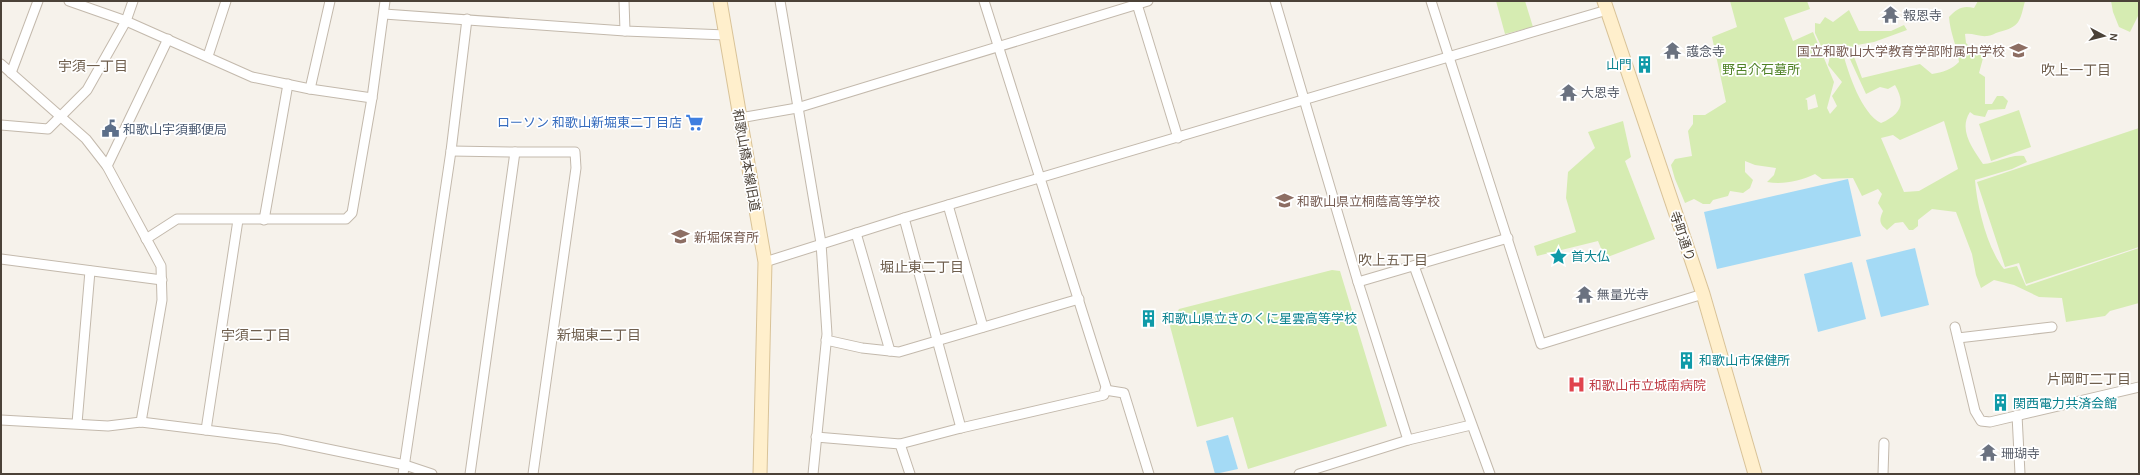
<svg xmlns="http://www.w3.org/2000/svg" width="2140" height="475" viewBox="0 0 2140 475" font-family="Karla,'Noto Sans JP',sans-serif">
<style>
.green{fill:#d6ecb2;fill-rule:evenodd}
.water{fill:#a4daf5}
.lines{fill:none;stroke-linecap:round;stroke-linejoin:round}
.street-casing{stroke:#c3b9ac;stroke-width:11}
.secondary-casing{stroke:#d9c398;stroke-width:15}
.street{stroke:#fff;stroke-width:9}
.secondary{stroke:#ffefcc;stroke-width:13}
.labels{text-anchor:middle;stroke-width:3.5;stroke-linejoin:round;paint-order:stroke}
.worship-label{font-size:13px;fill:#5b616d;stroke:#fff;text-anchor:start}
.education-label{font-size:13px;fill:#785e54;stroke:#fff;text-anchor:start}
.culture-label{font-size:13px;fill:#0d838f;stroke:#fff;text-anchor:start}
.park-label{font-size:13px;fill:#4f8226;stroke:#fff}
.shop-label{font-size:13px;fill:#366cbe;stroke:#fff;text-anchor:end}
.service-label{font-size:13px;fill:#4e5e75;stroke:#fff;text-anchor:start}
.street-label{font-size:13px;fill:#4b4238;stroke:#fff}
.health-label{font-size:13px;fill:#be3a42;stroke:#fff;text-anchor:start}
.neighbourhood-label{font-size:14px;fill:#6f5f4e;stroke:#fff}
</style>
<rect width="100%" height="100%" fill="#f6f2eb"/>
<g class="green">
<polygon points="1496,1 1525,1 1533,27 1505,34"/>
<path d="M 1730,1 L 1807,1 L 1810,9 L 1784,18 L 1793,41 L 1813,32 L 1834,82 L 1827,108 L 1830,114 L 1837,106 L 1832,96 L 1842,82 L 1828,65 L 1831,52 L 1829,46 L 1821,46 L 1815,33 L 1815,23 L 1820,24 L 1825,17 L 1833,22 L 1849,10 L 1859,31 L 1891,31 L 1904,25 L 1907,30 L 1874,42 L 1857,45 L 1843,53 C 1848,73 1862,114 1881,123 C 1901,114 1906,104 1895,85 L 1888,89 L 1880,87 L 1866,94 L 1849,57 L 1853,54 L 1862,78 L 1920,64 L 1932,74 C 1943,72 1951,70 1959,62 C 1957,46 1950,33 1949,17 C 1957,9 1962,5 1974,8 L 1978,1 L 2025,1 C 2020,21 2020,27 1999,32 C 1995,33 1991,36 1987,36 C 1981,37 1972,33 1965,34 L 1966,43 L 1975,52 L 1985,51 L 1979,73 L 1985,77 L 1985,104 L 1992,104 L 1997,96 L 2003,96 L 2008,101 L 2005,109 L 1988,110 L 1985,117 L 1974,115 L 1970,112 C 1958,130 1973,149 1983,164 C 1998,163 2009,154 2024,156 L 2027,162 L 2012,169 L 1975,180 C 1977,206 1987,248 2004,269 L 2017,266 L 2026,286 L 2139,248 L 2139,303 L 2110,311 L 2105,316 L 2066,322 L 2062,298 L 2039,297 L 2014,285 L 1994,280 L 1981,288 L 1976,275 L 1972,254 L 1956,212 L 1932,209 L 1918,220 L 1918,226 L 1913,230 L 1909,230 L 1903,222 L 1895,223 L 1887,230 C 1879,224 1879,220 1883,211 L 1878,203 L 1882,194 L 1878,189 L 1862,196 L 1853,178 L 1822,179 L 1815,174 C 1800,181 1783,185 1767,182 L 1774,175 L 1776,168 L 1755,165 L 1745,161 L 1745,172 L 1753,180 L 1750,188 L 1743,193 L 1730,191 L 1728,196 L 1713,200 L 1710,204 L 1703,204 L 1694,199 L 1685,203 L 1675,179 L 1671,165 L 1675,159 L 1692,156 L 1688,131 L 1693,124 L 1693,115 L 1705,115 L 1726,102 L 1712,37 L 1737,27 ZM 1815,94 L 1818,107 L 1808,110 L 1807,100 L 1805,99 ZM 1944,121 L 1958,169 L 1919,191 L 1904,192 L 1881,138 L 1893,135 L 1900,140 Z"/>
<polygon points="2111,1 2139,1 2139,14 2130,32 2119,27 2113,12"/>
<polygon points="2019,110 2031,147 1991,161 1979,124"/>
<polygon points="1623,121 1631,157 1625,161 1655,239 1605,258 1598,241 1537,256 1534,246 1576,232 1566,198 1568,172 1595,148 1588,132"/>
<polygon points="2139,128 2139,247 2026,284 2019,263 2005,267 1977,182"/>
<polygon points="1332,270 1340,271 1387,426 1248,469 1233,417 1197,427 1170,326 1179,309"/>
</g>
<g class="water">
<polygon points="1848,179 1861,236 1717,269 1704,212"/>
<polygon points="1915,248 1929,305 1881,317 1866,260"/>
<polygon points="1852,262 1866,319 1818,332 1804,274"/>
<polygon points="1228,435 1238,469 1215,474 1206,441"/>
</g>
<g class="lines">
<defs>
<g id="street">
<polyline points="69,1 126,21 252,77 310,89 372,98"/>
<polyline points="624,1 625,31"/>
<polyline points="780,1 821,243 827,334 813,474"/>
<polyline points="1275,1 1358,282 1408,440"/>
<polyline points="1431,1 1541,344 1703,294"/>
<polyline points="1137,4 1178,138"/>
<polyline points="384,14 625,31 726,35"/>
<polyline points="208,56 226,1"/>
<polyline points="1,64 86,139 107,166 161,266 162,300 141,422"/>
<polyline points="11,73 38,1"/>
<polyline points="310,89 330,1"/>
<polyline points="740,118 797,108 1148,1"/>
<polyline points="1,125 48,129 87,90 126,21 133,1"/>
<polyline points="451,151 515,152 470,474"/>
<polyline points="515,152 575,152 576,168 533,474"/>
<polyline points="107,166 168,39"/>
<polyline points="948,205 983,327"/>
<polyline points="904,218 961,428"/>
<polyline points="264,220 288,84"/>
<polyline points="856,233 890,351"/>
<polyline points="146,239 177,219 346,219 352,213 372,98 385,1"/>
<polyline points="1,259 162,280"/>
<polyline points="765,262 904,218 1607,10"/>
<polyline points="1414,266 1490,474"/>
<polyline points="1358,282 1508,238"/>
<polyline points="1955,327 1975,411 1981,421 1990,422 2139,387"/>
<polyline points="1958,338 2052,327"/>
<polyline points="826,340 862,348 899,352 1079,299"/>
<polyline points="1105,390 1124,393 1149,474"/>
<polyline points="2017,415 2020,474"/>
<polyline points="1,420 108,426 141,422 279,439 405,465 432,474"/>
<polyline points="77,423 90,271"/>
<polyline points="206,430 238,220"/>
<polyline points="816,437 900,444 961,428 1104,395 1106,387 984,1"/>
<polyline points="900,444 910,474"/>
<polyline points="403,474 451,151 467,19"/>
<polyline points="1299,474 1408,440 1471,425"/>
<polyline points="1883,474 1884,443"/>
</g>
<g id="secondary">
<polyline points="720,1 765,262 760,474"/>
<polyline points="1604,1 1703,294 1755,474"/>
</g>
</defs>
<use href="#street" class="street-casing"/>
<use href="#secondary" class="secondary-casing"/>
<use href="#street" class="street"/>
<use href="#secondary" class="secondary"/>
</g>
<defs>
<symbol id="temple-bare" viewBox="-9 -9 18 18"><path d="M0-6L5-2H3V0L6.5 2.5H4V6H1.5V3h-3V6H-4V2.5H-6.5L-3 0V-2H-5Z" fill="#6b7280" stroke="#fff" stroke-width="2.5" paint-order="stroke"/></symbol>
<symbol id="school-bare" viewBox="-9 -9 18 18"><path d="M0-5L7-2L0 1L-7-2ZM-4 1L0 2.5L4 1V4Q0 6-4 4Z" fill="#8d6e63" stroke="#fff" stroke-width="2.5" paint-order="stroke"/></symbol>
<symbol id="building-bare" viewBox="-9 -9 18 18"><path d="M-4-6H4V6H1V3H-1V6H-4ZM-2.5-4.3h1.7v1.8h-1.7ZM.8-4.3h1.7v1.8H.8ZM-2.5-1h1.7V.8h-1.7ZM.8-1h1.7V.8H.8Z" fill="#0f9aa8" stroke="#fff" stroke-width="2.5" paint-order="stroke"/></symbol>
<symbol id="supermarket-bare" viewBox="-9 -9 18 18"><path d="M-6-5.5h2.5l.6 2H6L4.5 2H-2.5L-4.4-4H-6ZM-1.5 3.2a1.3 1.3 0 1 0 .1 0ZM3 3.2a1.3 1.3 0 1 0 .1 0Z" fill="#3f7fe0" stroke="#fff" stroke-width="2.5" paint-order="stroke"/></symbol>
<symbol id="civic-bare" viewBox="-9 -9 18 18"><path d="M-.6-6.5H3V-4.5H.6V-3L4-1V1h2V6H-6V1h2V-1L-.6-3ZM-1.2 2.5V6h2.4V2.5Z" fill="#5c6f8a" stroke="#fff" stroke-width="2.5" paint-order="stroke"/></symbol>
<symbol id="sight-bare" viewBox="-9 -9 18 18"><path d="M0-6L1.8-2.2L6-1.7L2.9 1.2L3.7 5.4L0 3.3L-3.7 5.4L-2.9 1.2L-6-1.7L-1.8-2.2Z" fill="#0f9aa8" stroke="#fff" stroke-width="2.5" paint-order="stroke"/></symbol>
<symbol id="hospital-bare" viewBox="-9 -9 18 18"><path d="M-5-5h3v3.5h4V-5h3V5h-3V1.5h-4V5h-3Z" fill="#e0444e" stroke="#fff" stroke-width="2.5" paint-order="stroke"/></symbol>
</defs>
<g fill-rule="evenodd">
<use href="#temple-bare" x="1878" y="2" width="25" height="25"/>
<use href="#temple-bare" x="1660" y="38" width="25" height="25"/>
<use href="#school-bare" x="2006" y="38" width="25" height="25"/>
<use href="#building-bare" x="1632" y="52" width="25" height="25"/>
<use href="#temple-bare" x="1556" y="80" width="25" height="25"/>
<use href="#supermarket-bare" x="682" y="110" width="25" height="25"/>
<use href="#civic-bare" x="98" y="116" width="25" height="25"/>
<use href="#school-bare" x="1272" y="188" width="25" height="25"/>
<use href="#school-bare" x="668" y="224" width="25" height="25"/>
<use href="#sight-bare" x="1546" y="244" width="25" height="25"/>
<use href="#temple-bare" x="1572" y="282" width="25" height="25"/>
<use href="#building-bare" x="1136" y="306" width="25" height="25"/>
<use href="#building-bare" x="1674" y="348" width="25" height="25"/>
<use href="#hospital-bare" x="1564" y="372" width="25" height="25"/>
<use href="#building-bare" x="1988" y="390" width="25" height="25"/>
<use href="#temple-bare" x="1976" y="440" width="25" height="25"/>
</g>
<g class="labels">
<g class="worship-label">
<text x="1903" y="20">報恩寺</text>
<text x="1686" y="56">護念寺</text>
<text x="1581" y="97">大恩寺</text>
<text x="1597" y="299">無量光寺</text>
<text x="2001" y="458">珊瑚寺</text>
</g>
<g class="education-label">
<text x="2005" y="56" text-anchor="end">国立和歌山大学教育学部附属中学校</text>
<text x="1297" y="206">和歌山県立桐蔭高等学校</text>
<text x="694" y="242">新堀保育所</text>
</g>
<g class="culture-label">
<text x="1632" y="69" text-anchor="end">山門</text>
<text x="1571" y="261">首大仏</text>
<text x="1162" y="323">和歌山県立きのくに星雲高等学校</text>
<text x="1699" y="365">和歌山市保健所</text>
<text x="2013" y="408">関西電力共済会館</text>
</g>
<g class="park-label">
<text x="1761" y="74">野呂介石墓所</text>
</g>
<g class="shop-label">
<text x="682" y="127">ローソン 和歌山新堀東二丁目店</text>
</g>
<g class="service-label">
<text x="123" y="134">和歌山宇須郵便局</text>
</g>
<g class="street-label">
<text transform="translate(747 160) rotate(80)" y="5">和歌山橋本線旧道</text>
<text transform="translate(1683 236) rotate(71)" y="5">寺町通り</text>
</g>
<g class="health-label">
<text x="1589" y="390">和歌山市立城南病院</text>
</g>
<g class="neighbourhood-label">
<text x="93" y="71">宇須一丁目</text>
<text x="2076" y="75">吹上一丁目</text>
<text x="1393" y="265">吹上五丁目</text>
<text x="922" y="272">堀止東二丁目</text>
<text x="256" y="340">宇須二丁目</text>
<text x="599" y="340">新堀東二丁目</text>
<text x="2089" y="384">片岡町二丁目</text>
</g>
</g>
<rect width="2140" height="475" fill="none" stroke="#4b4238" stroke-width="4"/>
<g transform="translate(2104 36) rotate(97)" stroke="#ffffff" stroke-width="3" paint-order="stroke">
<path d="M0-3L7 15L0 10L-7 15Z" fill="#4b4238"/>
<text y="-6" font-size="11" font-weight="bold" text-anchor="middle" fill="#4b4238">N</text>
</g>
</svg>
